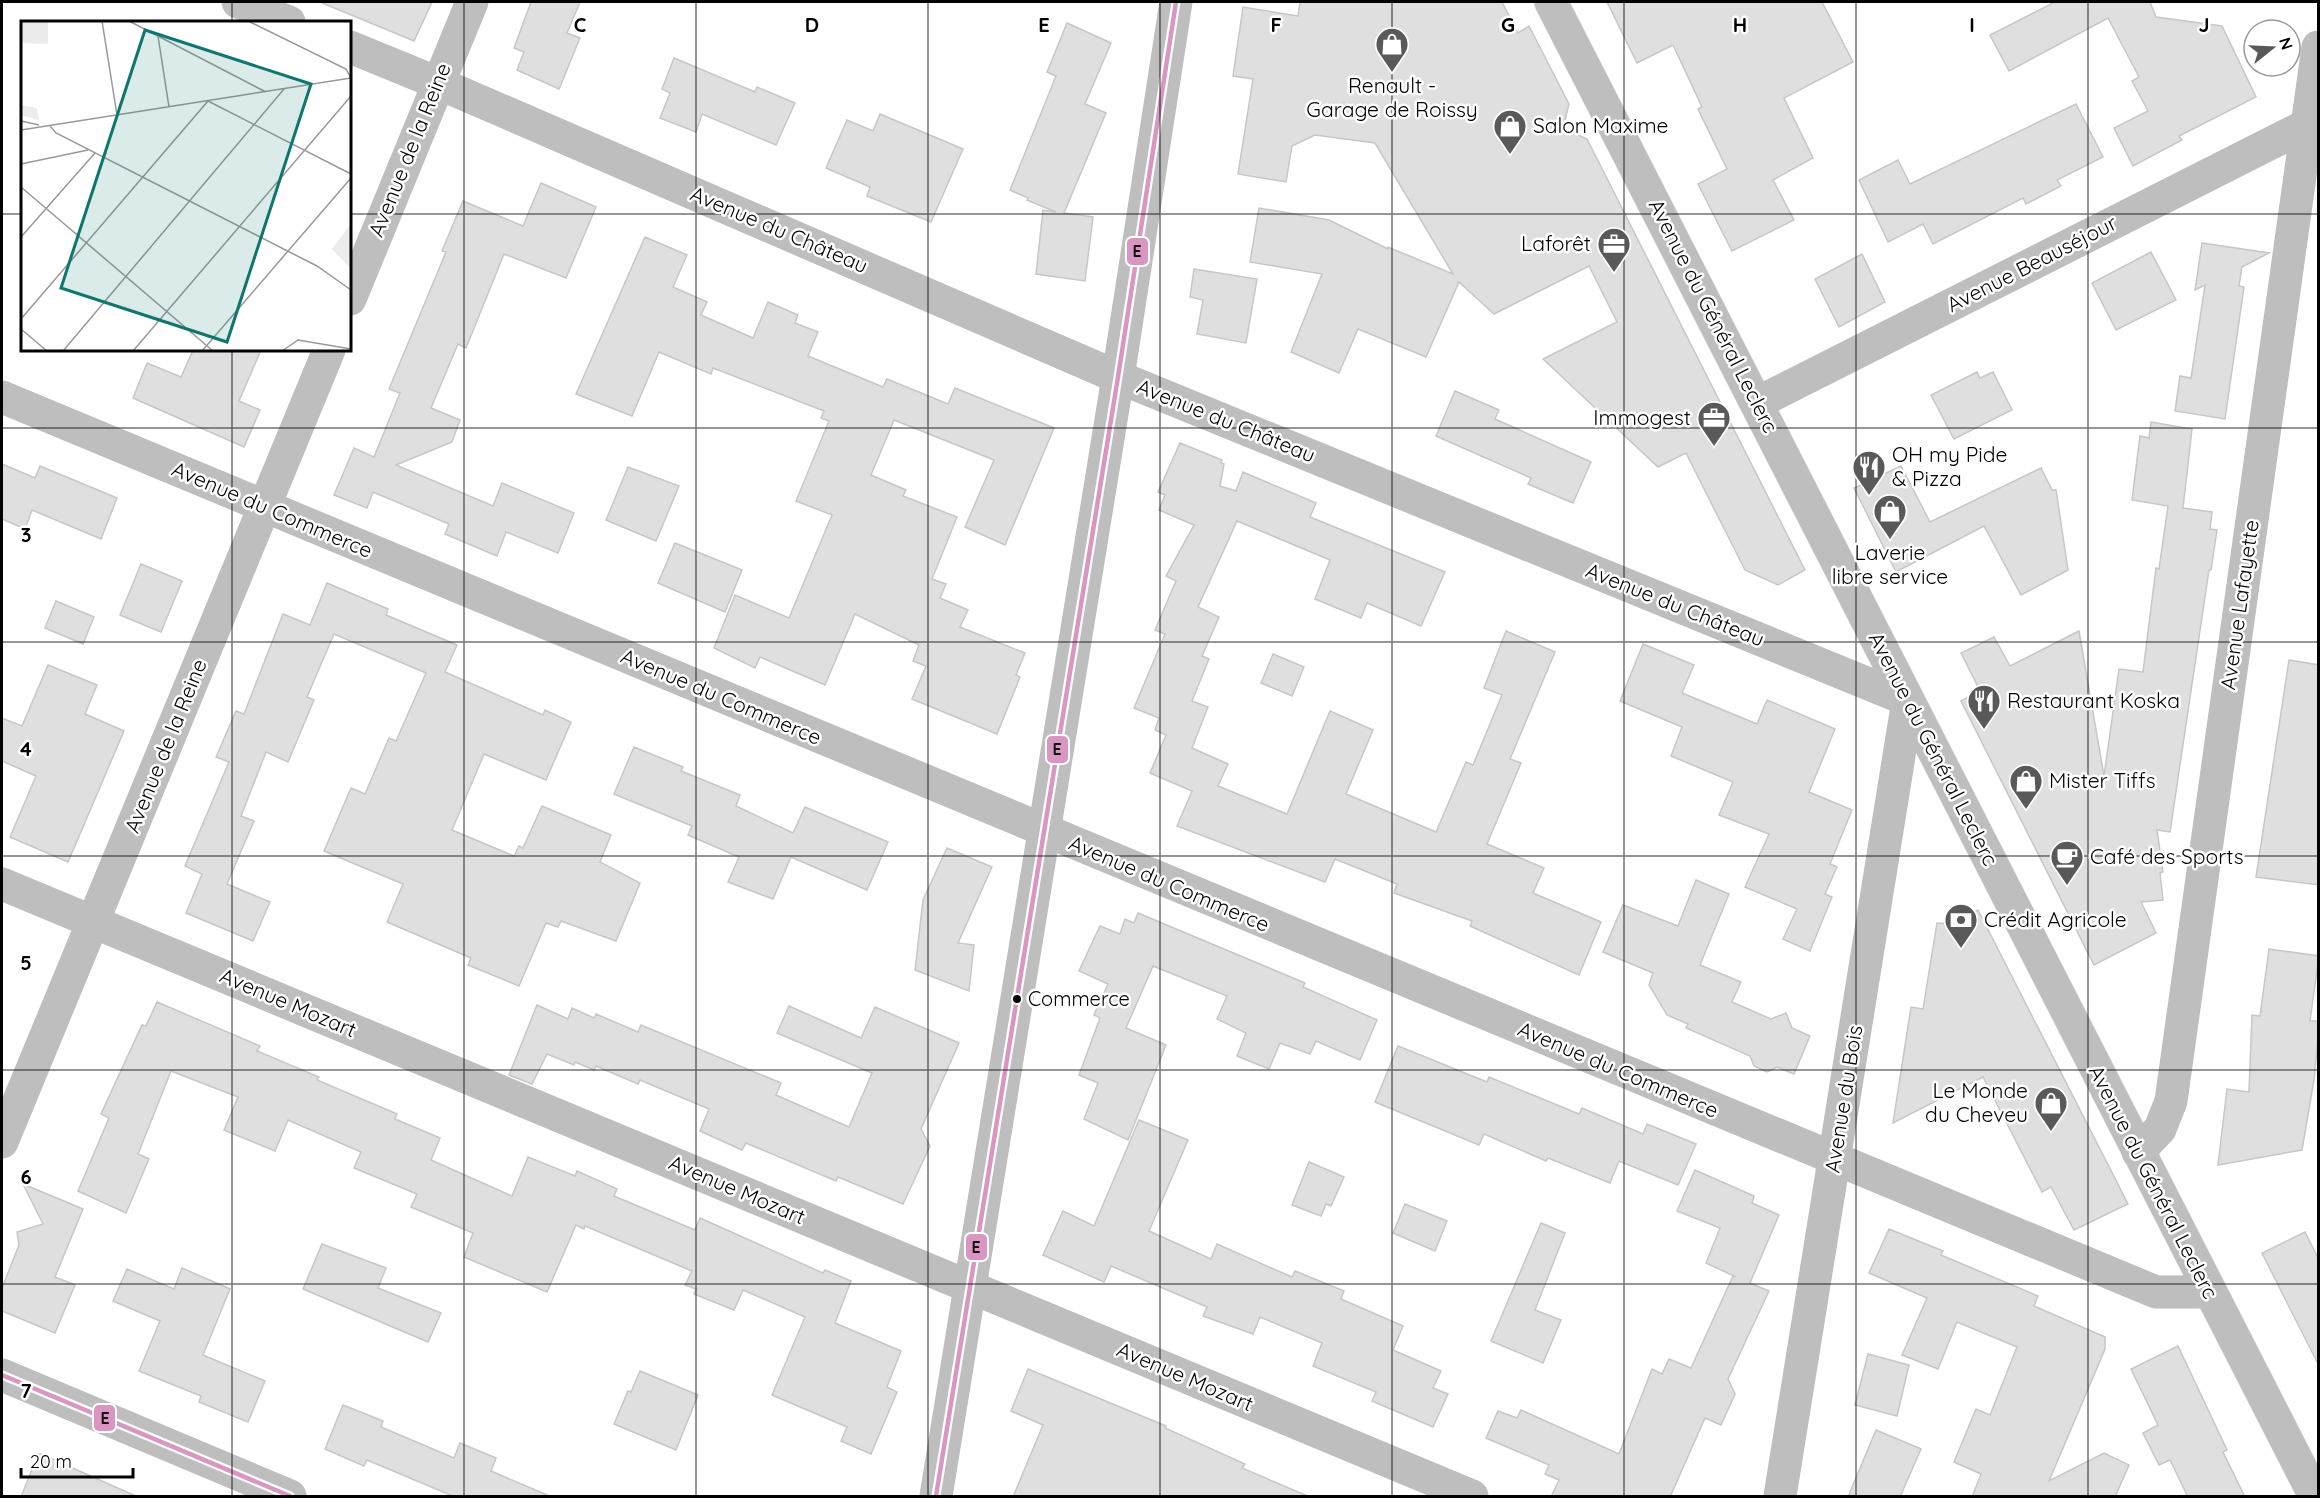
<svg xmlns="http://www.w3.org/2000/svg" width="2320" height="1498" viewBox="0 0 2320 1498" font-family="Quicksand,sans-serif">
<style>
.building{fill:#dfdfdf;stroke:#c7c7c7;stroke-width:1.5}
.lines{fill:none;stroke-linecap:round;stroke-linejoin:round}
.major-casing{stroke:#dbdbdb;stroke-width:34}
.minor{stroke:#bebebe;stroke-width:33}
.major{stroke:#bebebe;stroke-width:33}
.bus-1-casing{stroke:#fff;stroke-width:9}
.bus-1{stroke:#d896c1;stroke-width:4.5}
.grid{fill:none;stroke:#000;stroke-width:1.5;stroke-opacity:0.55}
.bus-dot{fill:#000;stroke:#fff;stroke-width:2}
.labels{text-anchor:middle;stroke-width:5;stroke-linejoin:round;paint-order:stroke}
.bus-label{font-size:20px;fill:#000;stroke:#fff;text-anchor:start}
.poi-label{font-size:21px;fill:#000;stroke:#fff;text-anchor:start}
.street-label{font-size:21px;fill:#000;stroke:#fff}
.inset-road{fill:none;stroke:#999;stroke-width:1.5}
.view{fill:#0f766e;fill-opacity:0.15;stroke:#0f766e;stroke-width:3}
.inset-edge{fill:none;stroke:#000;stroke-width:3}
.grid-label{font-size:20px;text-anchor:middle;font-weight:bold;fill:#000;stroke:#fff;stroke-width:5;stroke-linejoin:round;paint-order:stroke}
.line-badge{stroke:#fff;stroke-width:2}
.pale-badge-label{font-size:16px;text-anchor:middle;font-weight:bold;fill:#111}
</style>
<rect width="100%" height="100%" fill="#fff"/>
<g class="building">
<polygon points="320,2 432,2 414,41"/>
<polygon points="531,2 580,2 567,33 580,38 559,89 517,70 524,52 514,48"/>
<polygon points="1300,2 1502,2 1518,33 1529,26 1569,104 1563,128 1587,139 1805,570 1778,585 1745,570 1686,453 1658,467 1543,359 1617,322 1589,266 1494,314 1459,282 1426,357 1358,329 1339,373 1291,352 1322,274 1250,262 1259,208 1329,220 1388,249 1388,247 1453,274 1375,143 1315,135 1292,146 1286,182 1238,174 1253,79 1233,76 1243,7 1298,16"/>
<polygon points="1607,2 1822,2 1853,62 1784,98 1813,158 1773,180 1794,220 1732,251 1698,184 1727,169 1698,109 1702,107 1673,45 1637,63"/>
<polygon points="2055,2 2150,2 2156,17 2222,26 2256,97 2179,136 2182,140 2133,166 2114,128 2148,111 2132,81 2139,77 2108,18 2009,71 1990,35"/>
<polygon points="1067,23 1111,43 1085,104 1106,113 1064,213 1093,217 1085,281 1036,274 1043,210 1056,212 1027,200 1028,198 1010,190 1056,76 1047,72"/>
<polygon points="674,58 755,92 757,87 795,103 776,145 702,114 696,132 660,118 670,93 662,89"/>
<polygon points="2076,104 2103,157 2057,180 2061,186 2026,204 2023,198 1933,244 1923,224 1888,242 1859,180 1898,160 1910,184"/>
<polygon points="880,114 963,149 931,222 867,196 870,187 826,168 847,120 873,131"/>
<polygon points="541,183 596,207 566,278 504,254 466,348 458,344 431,408 460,420 452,442 396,465 493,506 502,483 574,513 558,553 506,532 497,556 445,534 449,524 373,492 367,508 334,495 354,448 374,457 400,393 389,389 446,252 442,251 463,201 523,226"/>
<polygon points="645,237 687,255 673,287 707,302 701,315 753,338 768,302 798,315 795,323 818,332 808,356 883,387 887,379 948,404 955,388 1054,428 1005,545 965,527 994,460 894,420 871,475 906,490 903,496 957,517 932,579 946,584 940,598 968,610 960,627 1025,653 1016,675 1020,677 997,734 912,699 926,666 913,661 919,645 855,614 825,685 760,657 755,668 714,648 735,595 789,618 832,515 796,501 829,421 821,418 824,411 713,368 711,374 659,352 632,416 576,394"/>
<polygon points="2202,243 2269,253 2242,267 2239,286 2244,287 2225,419 2175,411 2180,376 2191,378 2205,285 2195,290"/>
<polygon points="2151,252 2176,300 2116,330 2092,283"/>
<polygon points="1862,254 1885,302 1839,327 1815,279"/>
<polygon points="1194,269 1257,279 1246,343 1197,334 1203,300 1190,297"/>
<polygon points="193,350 261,350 239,401 260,410 244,447 133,398 147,363 181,377"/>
<polygon points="1977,372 1980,378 1993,372 2012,410 1954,439 1931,395"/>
<polygon points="1455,391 1499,410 1495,419 1591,462 1573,503 1528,484 1531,478 1436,436"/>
<polygon points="2151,422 2192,429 2183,508 2212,512 2210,529 2217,530 2211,570 2209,570 2170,832 2157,830 2163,872 2160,873 2163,900 2141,902 2156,933 2094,965 1961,701 1980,691 1961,653 1994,637 2010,666 2079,631 2104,776 2119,669 2143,672 2156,568 2159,569 2168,506 2132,500 2140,436 2149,438"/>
<polygon points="1180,443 1222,460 1221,463 1224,464 1220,486 1236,491 1243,472 1316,503 1310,517 1445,572 1421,626 1367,603 1361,618 1315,599 1330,560 1237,521 1198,607 1219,617 1202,656 1209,659 1192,701 1208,707 1192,748 1228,764 1218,786 1287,814 1330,711 1373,730 1346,794 1436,832 1466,762 1473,765 1502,695 1484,688 1506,631 1555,652 1510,759 1521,763 1487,844 1544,868 1533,893 1601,922 1579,975 1470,926 1472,921 1394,893 1397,884 1335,859 1325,882 1177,826 1192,791 1150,773 1166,735 1155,730 1159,718 1134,708 1165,634 1155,630 1176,581 1166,576 1194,525 1159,510 1165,495 1158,492"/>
<polygon points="2,464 35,478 40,466 117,498 101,539 32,510 25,529 2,519"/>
<polygon points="1901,466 1930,522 2041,468 2052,490 2056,490 2068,570 2021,595 1984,526 1896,572 1854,488"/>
<polygon points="628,467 679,486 656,541 606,520"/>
<polygon points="675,543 742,570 725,612 658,583"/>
<polygon points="141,564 182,581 161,632 120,615"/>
<polygon points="327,583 388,609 386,615 457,645 445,672 543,715 545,710 571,722 546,780 484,754 452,830 514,856 519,846 523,848 542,806 611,835 600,862 640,883 616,941 561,921 558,927 546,923 519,986 468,965 471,958 387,922 403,884 324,851 351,788 365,794 389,738 396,741 426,673 334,634 307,697 314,700 288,762 266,752 241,816 254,821 227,884 270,902 253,941 186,913 202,874 185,866 229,762 216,757 236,711 244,714 283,614 310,625"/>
<polygon points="56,601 94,617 83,644 45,628"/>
<polygon points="1643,644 1694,665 1682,693 1757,724 1767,700 1835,729 1809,792 1852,810 1830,864 1837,867 1825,894 1832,897 1810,951 1783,939 1797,909 1745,887 1769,834 1719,815 1733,782 1671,756 1682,727 1620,701"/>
<polygon points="1273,654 1304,667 1292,696 1261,683"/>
<polygon points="2289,660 2319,665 2319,885 2256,877"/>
<polygon points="48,665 97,685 85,714 124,731 68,862 10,837 36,776 2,761 2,718 22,726"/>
<polygon points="634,747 683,767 681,771 740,795 736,806 793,833 805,807 888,842 867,890 791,857 773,899 728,882 739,857 688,835 692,826 614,794"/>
<polygon points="947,848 992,867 958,943 974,945 969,991 915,970 923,900"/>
<polygon points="1696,880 1729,894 1700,965 1741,982 1732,1002 1771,1019 1786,1013 1792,1028 1810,1036 1794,1074 1777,1067 1767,1072 1754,1066 1750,1056 1686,1028 1688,1024 1667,1015 1649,985 1653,973 1603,952 1623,905 1678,926"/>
<polygon points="1978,910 2128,1204 2074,1230 2051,1187 2042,1192 1983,1077 1893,1123 1911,1007 1923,1009 1937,923 1952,924"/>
<polygon points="1138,913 1305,983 1303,987 1377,1020 1360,1060 1316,1041 1310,1054 1280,1043 1269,1069 1237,1056 1246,1033 1217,1019 1227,996 1153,966 1126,1028 1166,1045 1128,1140 1084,1119 1098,1083 1079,1075 1100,1018 1094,1015 1108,984 1079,971 1100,926 1120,934 1125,919 1134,923"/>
<polygon points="2269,949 2319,956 2310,1021 2319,1021 2319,1026 2314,1080 2302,1150 2218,1165 2227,1089 2249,1092 2252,1015 2260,1016"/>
<polygon points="157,1002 260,1046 257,1051 319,1077 317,1080 397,1114 395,1119 440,1138 431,1160 512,1196 528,1157 575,1176 577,1171 617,1189 614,1196 695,1230 700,1218 823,1273 825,1270 851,1281 835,1323 901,1351 887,1387 897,1392 871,1454 841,1441 847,1427 772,1395 805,1317 743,1290 734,1310 694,1294 696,1289 685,1285 692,1271 585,1226 584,1229 576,1225 547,1292 464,1257 473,1233 411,1207 417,1194 354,1168 361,1152 288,1120 275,1151 224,1130 238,1097 171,1071 138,1154 149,1159 126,1213 78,1191 109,1118 101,1114 142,1025 146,1026"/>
<polygon points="537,1005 568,1019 572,1008 594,1018 596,1014 638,1032 641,1025 781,1083 776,1095 849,1127 872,1073 777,1033 789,1006 861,1038 875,1007 959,1043 921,1129 930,1146 903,1204 838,1177 836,1181 746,1143 742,1150 700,1131 709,1109 640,1080 638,1084 596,1066 594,1070 575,1062 574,1065 547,1054 532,1084 509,1075"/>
<polygon points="1398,1046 1487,1082 1489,1077 1579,1114 1582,1108 1643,1134 1647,1124 1696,1144 1678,1185 1619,1161 1610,1183 1548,1158 1546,1161 1484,1134 1479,1145 1375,1102"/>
<polygon points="1139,1120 1188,1140 1149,1231 1211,1259 1217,1244 1292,1277 1295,1271 1344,1291 1341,1299 1403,1326 1393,1350 1441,1371 1433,1388 1448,1394 1433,1427 1372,1401 1376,1392 1313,1366 1322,1343 1260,1317 1253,1334 1203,1316 1207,1307 1111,1266 1104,1282 1043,1255 1063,1211 1094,1226"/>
<polygon points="1309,1162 1344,1177 1331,1206 1326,1204 1321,1216 1292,1205"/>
<polygon points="1695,1170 1754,1196 1752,1203 1779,1215 1750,1283 1769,1291 1728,1379 1735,1394 1721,1425 1705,1418 1670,1497 1551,1497 1559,1480 1545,1474 1549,1465 1486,1438 1498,1411 1517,1418 1521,1410 1619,1454 1652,1369 1662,1374 1669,1359 1691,1368 1733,1276 1736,1277 1706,1263 1720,1228 1677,1211"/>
<polygon points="23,1184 83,1209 55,1277 75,1285 55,1333 2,1311 2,1288 19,1245 17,1232 43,1224"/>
<polygon points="1405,1204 1447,1221 1435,1251 1393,1233"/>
<polygon points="1541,1223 1565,1233 1535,1310 1561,1320 1543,1363 1491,1341"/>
<polygon points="1889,1229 1943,1251 1941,1255 2038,1296 2034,1306 2105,1337 2105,1349 2049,1481 2104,1453 2129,1465 2115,1497 1972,1497 1981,1474 1954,1462 1976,1409 1990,1415 2017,1347 1957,1322 1938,1369 1902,1355 1927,1298 1869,1273"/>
<polygon points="2305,1232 2319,1260 2319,1366 2262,1253"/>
<polygon points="322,1244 386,1268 378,1288 441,1313 428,1342 303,1289"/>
<polygon points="182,1268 230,1289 203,1355 265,1381 248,1422 199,1402 201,1396 139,1371 160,1321 113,1301 127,1269 174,1289"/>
<polygon points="2178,1346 2227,1450 2223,1452 2245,1497 2188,1497 2170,1460 2159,1465 2143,1433 2158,1425 2131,1369"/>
<polygon points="1868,1354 1909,1365 1897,1416 1855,1405"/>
<polygon points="1028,1369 1166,1426 1165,1428 1245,1464 1242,1468 1310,1497 1013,1497 1043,1425 1011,1411"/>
<polygon points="640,1371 698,1395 676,1450 614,1424 628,1391 631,1392"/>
<polygon points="343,1405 383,1421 381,1427 454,1458 460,1443 496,1458 491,1471 552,1497 455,1497 367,1460 364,1466 325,1449"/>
<polygon points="1876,1430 1921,1449 1900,1497 1848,1497"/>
<polygon points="38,1454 41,1454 138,1497 21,1497"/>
</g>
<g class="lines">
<defs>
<polyline id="major" points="1551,2 2315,1496"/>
</defs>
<use href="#major" class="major-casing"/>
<g class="minor">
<polyline points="238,2 289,22"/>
<polyline points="350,47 438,83 1118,377 1908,700 1780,1496"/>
<polyline points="350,299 472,2"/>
<polyline points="2,397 2156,1292 2209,1292"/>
<polyline points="1757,403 2307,125"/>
<polyline points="2,884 1472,1496"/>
<polyline points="2,1142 329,350"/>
<polyline points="2138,1152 2160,1129 2171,1101 2318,47"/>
<polyline points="2,1375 290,1496"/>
<polyline points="936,1496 1118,377 1176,2"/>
</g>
<use href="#major" class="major"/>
<defs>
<g id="bus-1">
<polyline points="2,1375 290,1496"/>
<polyline points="936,1496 1118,377 1176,2"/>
</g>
</defs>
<use href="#bus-1" class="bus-1-casing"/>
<use href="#bus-1" class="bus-1"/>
</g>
<path class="grid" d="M 232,2 L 232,22M 464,2 L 464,1496M 696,2 L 696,1496M 928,2 L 928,1496M 1160,2 L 1160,1496M 1392,2 L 1392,1496M 1624,2 L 1624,1496M 1856,2 L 1856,1496M 2088,2 L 2088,1496M 2,214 L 22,214M 350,214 L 2318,214M 232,350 L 232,1496M 2,428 L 2318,428M 2,642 L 2318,642M 2,856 L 2318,856M 2,1070 L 2318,1070M 2,1284 L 2318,1284"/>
<defs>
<symbol id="shop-pin" viewBox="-11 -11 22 30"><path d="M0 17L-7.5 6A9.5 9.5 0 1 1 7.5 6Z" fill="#595959" stroke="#fff"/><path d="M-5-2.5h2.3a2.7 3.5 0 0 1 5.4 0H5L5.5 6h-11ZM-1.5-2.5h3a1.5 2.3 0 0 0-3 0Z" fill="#fff"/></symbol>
<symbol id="office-pin" viewBox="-11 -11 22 30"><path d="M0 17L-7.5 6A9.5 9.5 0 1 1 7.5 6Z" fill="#595959" stroke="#fff"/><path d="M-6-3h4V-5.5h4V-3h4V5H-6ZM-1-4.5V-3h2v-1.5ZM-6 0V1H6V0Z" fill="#fff"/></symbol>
<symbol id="restaurant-pin" viewBox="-11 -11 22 30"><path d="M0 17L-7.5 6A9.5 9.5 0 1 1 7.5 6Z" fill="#595959" stroke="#fff"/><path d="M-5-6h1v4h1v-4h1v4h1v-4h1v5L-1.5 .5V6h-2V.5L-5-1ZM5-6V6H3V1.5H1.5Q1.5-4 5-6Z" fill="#fff"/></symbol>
<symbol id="cafe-pin" viewBox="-11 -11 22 30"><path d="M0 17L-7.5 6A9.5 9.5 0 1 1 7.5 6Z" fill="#595959" stroke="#fff"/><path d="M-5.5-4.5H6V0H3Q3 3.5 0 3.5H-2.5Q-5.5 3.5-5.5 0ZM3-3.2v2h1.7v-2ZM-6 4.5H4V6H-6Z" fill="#fff"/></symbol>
<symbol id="bank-pin" viewBox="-11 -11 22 30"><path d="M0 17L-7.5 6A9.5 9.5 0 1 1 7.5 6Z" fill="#595959" stroke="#fff"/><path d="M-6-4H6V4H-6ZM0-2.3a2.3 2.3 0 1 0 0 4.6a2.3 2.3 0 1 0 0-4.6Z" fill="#fff"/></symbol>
</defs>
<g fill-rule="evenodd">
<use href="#shop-pin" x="1373" y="25" width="38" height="52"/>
<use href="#shop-pin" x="1491" y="107" width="38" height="52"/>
<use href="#office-pin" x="1595" y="225" width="38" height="52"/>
<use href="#office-pin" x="1695" y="399" width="38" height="52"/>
<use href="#restaurant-pin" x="1850" y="448" width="38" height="52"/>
<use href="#shop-pin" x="1871" y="492" width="38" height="52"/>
<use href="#restaurant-pin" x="1965" y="682" width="38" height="52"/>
<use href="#shop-pin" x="2007" y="762" width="38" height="52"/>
<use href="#cafe-pin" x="2048" y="838" width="38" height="52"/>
<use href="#bank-pin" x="1942" y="901" width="38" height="52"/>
<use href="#shop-pin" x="2032" y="1084" width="38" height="52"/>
</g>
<circle class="bus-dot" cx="1017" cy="999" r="5"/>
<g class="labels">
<g class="bus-label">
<text x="1028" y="1006">Commerce</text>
</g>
<g class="poi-label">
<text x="1392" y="93" text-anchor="middle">Renault -<tspan x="1392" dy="24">Garage de Roissy</tspan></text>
<text x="1533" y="133">Salon Maxime</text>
<text x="1591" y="251" text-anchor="end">Laforêt</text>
<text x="1691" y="425" text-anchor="end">Immogest</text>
<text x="1892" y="462">OH my Pide<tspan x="1892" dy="24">&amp; Pizza</tspan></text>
<text x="1890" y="560" text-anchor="middle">Laverie<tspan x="1890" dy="24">libre service</tspan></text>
<text x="2007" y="708">Restaurant Koska</text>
<text x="2049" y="788">Mister Tiffs</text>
<text x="2090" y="864">Café des Sports</text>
<text x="1984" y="927">Crédit Agricole</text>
<text x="2028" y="1098" text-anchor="end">Le Monde<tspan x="2028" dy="24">du Cheveu</tspan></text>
</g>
<g class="street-label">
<text transform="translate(410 150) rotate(-68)" y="7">Avenue de la Reine</text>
<text transform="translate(779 230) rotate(23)" y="7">Avenue du Château</text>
<text transform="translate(2032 264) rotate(-27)" y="7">Avenue Beauséjour</text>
<text transform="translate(1713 316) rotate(63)" y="7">Avenue du Général Leclerc</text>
<text transform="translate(1226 421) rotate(22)" y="7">Avenue du Château</text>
<text transform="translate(272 510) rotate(23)" y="7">Avenue du Commerce</text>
<text transform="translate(1675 605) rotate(22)" y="7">Avenue du Château</text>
<text transform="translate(2240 605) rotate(-82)" y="7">Avenue Lafayette</text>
<text transform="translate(721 697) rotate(23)" y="7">Avenue du Commerce</text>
<text transform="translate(166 746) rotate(-68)" y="7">Avenue de la Reine</text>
<text transform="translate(1933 749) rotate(63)" y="7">Avenue du Général Leclerc</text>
<text transform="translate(1169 884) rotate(23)" y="7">Avenue du Commerce</text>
<text transform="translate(288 1003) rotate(23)" y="7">Avenue Mozart</text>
<text transform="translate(1618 1070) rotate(23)" y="7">Avenue du Commerce</text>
<text transform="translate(1844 1099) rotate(-81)" y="7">Avenue du Bois</text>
<text transform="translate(2153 1182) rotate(63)" y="7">Avenue du Général Leclerc</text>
<text transform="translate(737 1190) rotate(23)" y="7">Avenue Mozart</text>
<text transform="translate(1185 1377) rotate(23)" y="7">Avenue Mozart</text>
</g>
</g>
<g transform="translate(21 21)">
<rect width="330" height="330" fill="#fff"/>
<path d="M 0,0 L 27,0 L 27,23 L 0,22 Z" fill="#ececec"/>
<path d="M 330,203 L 330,248 L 311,228 Z" fill="#ececec"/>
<path d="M 0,84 L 16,87 L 18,99 L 0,94 Z" fill="#ececec"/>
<path class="inset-road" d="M 81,0 L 96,94M 108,0 L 245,71M 227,0 L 325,48 L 330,57M 137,15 L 148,86M 0,100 L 18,104M 29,105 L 35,112 L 296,245 L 330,269M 0,109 L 330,57M 0,143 L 67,129M 0,166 L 192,330M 0,216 L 74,132M 0,298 L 187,80 L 330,153M 0,308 L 26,330M 42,330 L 263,68M 112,330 L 330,75M 181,330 L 330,157M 261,330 L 277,319 L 330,328"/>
<path class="view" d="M 124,9 L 290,63 L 206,321 L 40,267 Z"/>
<rect width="330" height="330" class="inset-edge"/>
</g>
<g class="grid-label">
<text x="580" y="32">C</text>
<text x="812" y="32">D</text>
<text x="1044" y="32">E</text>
<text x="1276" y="32">F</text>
<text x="1508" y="32">G</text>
<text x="1740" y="32">H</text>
<text x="1972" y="32">I</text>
<text x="2204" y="32">J</text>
<text x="26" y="542">3</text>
<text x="26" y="756">4</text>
<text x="26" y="970">5</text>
<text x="26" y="1184">6</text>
<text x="26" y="1398">7</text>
</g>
<g class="line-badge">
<rect x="1126" y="237" width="23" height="29" rx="6" fill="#d896c1"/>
<rect x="1046" y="735" width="23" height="29" rx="6" fill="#d896c1"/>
<rect x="965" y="1233" width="23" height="28" rx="6" fill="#d896c1"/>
<rect x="93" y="1404" width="23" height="28" rx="6" fill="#d896c1"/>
</g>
<g class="pale-badge-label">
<text x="1137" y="257">E</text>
<text x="1057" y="755">E</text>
<text x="976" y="1253">E</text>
<text x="105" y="1424">E</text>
</g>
<rect width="2320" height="1498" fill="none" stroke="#000000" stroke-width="6"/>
<g transform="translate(2272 48) rotate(72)"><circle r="28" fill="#ffffff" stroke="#999999" stroke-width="1.5"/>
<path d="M0-4.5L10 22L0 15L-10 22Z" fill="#595959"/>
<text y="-9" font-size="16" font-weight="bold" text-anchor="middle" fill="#000000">N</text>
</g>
<path d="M21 1468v9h112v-9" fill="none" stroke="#000000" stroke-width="3"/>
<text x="30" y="1468" font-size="18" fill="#000000" stroke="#ffffff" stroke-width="4.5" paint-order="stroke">20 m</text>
</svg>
